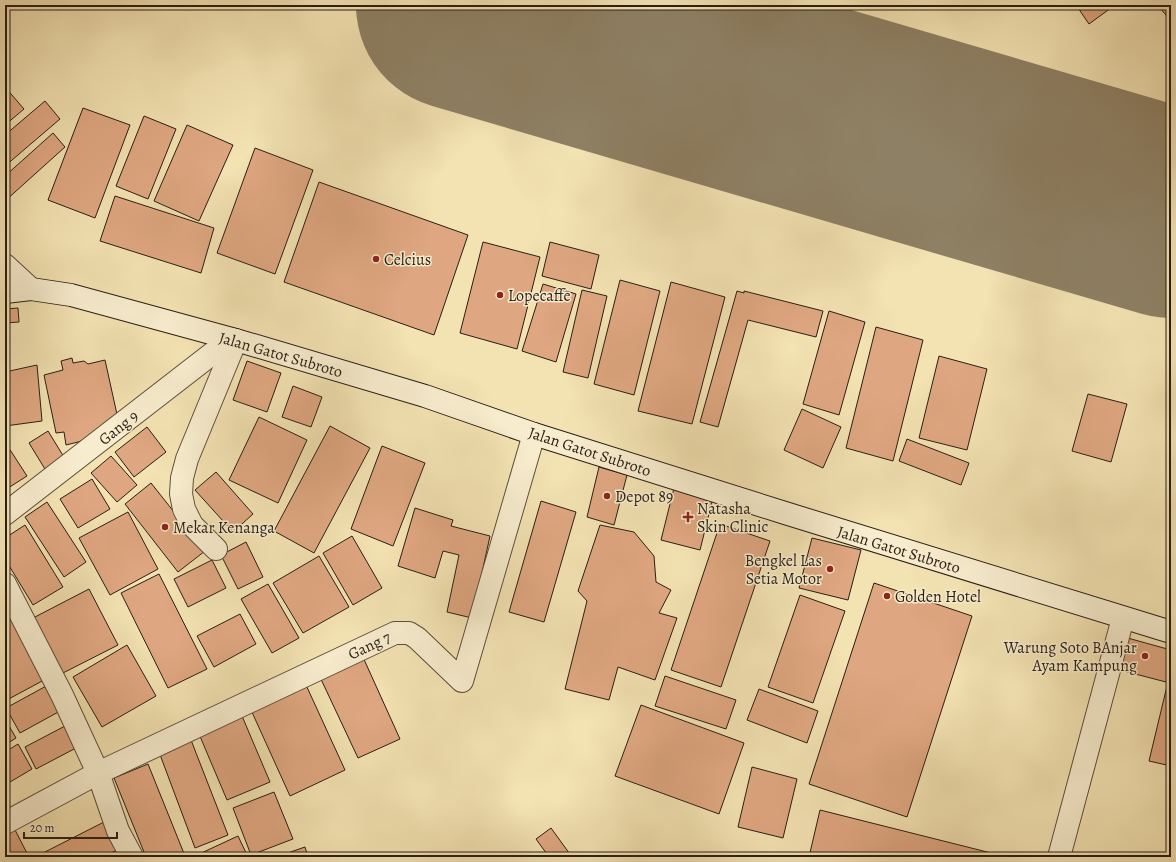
<svg xmlns="http://www.w3.org/2000/svg" width="1176" height="862" viewBox="0 0 1176 862" font-family="Alegreya,serif">
<style>
.lines{fill:none;stroke-linecap:round;stroke-linejoin:round}
.runway{stroke:#8e8064;stroke-width:210}
.building{fill:#dfa781;stroke:#291e15}
.street-casing{stroke:#5c4f3c;stroke-width:24}
.secondary-casing{stroke:#291e15;stroke-width:24}
.street{stroke:#f7eccd;stroke-width:22}
.secondary{stroke:#f7eccd;stroke-width:22}
.poi-dot{fill:#8f2418;stroke:#f7eccd;stroke-width:1.5}
.labels{text-anchor:middle;stroke-width:3;stroke-linejoin:round;paint-order:stroke}
.poi-label{font-size:16px;fill:#291e15;stroke:#f7eccd;text-anchor:start}
.street-label{font-size:16px;fill:#291e15;stroke:#f7eccd}
</style>
<rect width="100%" height="100%" fill="#f3e2b2"/>
<filter id="stains"><feTurbulence type="fractalNoise" baseFrequency=".005" numOctaves="4"/><feColorMatrix values="0 0 0 0 .2 0 0 0 0 .09 0 0 0 0 .02 0 0 0 .5 -.17"/></filter>
<radialGradient id="worn" r=".72"><stop offset=".6" stop-color="#630" stop-opacity="0"/><stop offset="1" stop-color="#630" stop-opacity=".3"/></radialGradient>
<g class="lines">
<polyline class="runway" points="461,5 1171,213"/>
</g>
<g class="building">
<polygon points="1076,5 1115,5 1089,24"/>
<polygon points="1164,5 1171,5 1171,21 1160,8"/>
<polygon points="5,87 24,109 5,125"/>
<polygon points="45,101 60,119 5,166 5,135"/>
<polygon points="83,108 130,125 95,218 48,200"/>
<polygon points="144,116 176,129 148,199 116,186"/>
<polygon points="187,125 233,145 199,221 154,201"/>
<polygon points="53,133 65,147 5,201 5,176"/>
<polygon points="255,148 313,170 275,274 217,253"/>
<polygon points="319,182 468,235 434,335 284,282"/>
<polygon points="115,196 214,228 201,273 100,241"/>
<polygon points="483,242 540,257 517,349 460,333"/>
<polygon points="550,242 599,255 591,289 542,276"/>
<polygon points="620,280 660,291 634,395 594,384"/>
<polygon points="671,282 725,297 692,424 638,411"/>
<polygon points="543,284 576,294 556,362 522,351"/>
<polygon points="582,290 607,296 588,378 563,372"/>
<polygon points="737,291 744,293 744,291 823,311 816,337 748,320 718,427 700,422"/>
<polygon points="18,308 19,322 5,323 5,309"/>
<polygon points="829,311 865,322 839,415 803,404"/>
<polygon points="876,327 923,340 893,461 846,448"/>
<polygon points="939,356 987,369 967,450 919,438"/>
<polygon points="72,358 73,363 84,361 88,364 105,360 118,419 102,436 66,445 64,432 56,433 44,375 63,370 61,361"/>
<polygon points="247,361 281,373 267,412 233,400"/>
<polygon points="37,365 42,421 5,426 5,372"/>
<polygon points="293,386 322,397 311,427 282,417"/>
<polygon points="1088,394 1127,404 1111,462 1072,451"/>
<polygon points="802,409 841,427 823,468 784,450"/>
<polygon points="259,417 307,440 278,503 229,480"/>
<polygon points="330,426 370,448 314,553 274,531"/>
<polygon points="147,427 166,452 134,477 115,452"/>
<polygon points="48,431 67,462 48,474 29,443"/>
<polygon points="907,439 969,463 961,485 899,461"/>
<polygon points="5,442 27,476 5,490"/>
<polygon points="382,446 425,463 393,546 351,529"/>
<polygon points="111,456 137,485 117,502 91,473"/>
<polygon points="599,467 627,475 614,525 587,517"/>
<polygon points="216,472 253,514 233,532 195,490"/>
<polygon points="92,479 110,509 78,528 60,499"/>
<polygon points="151,483 205,551 178,572 125,504"/>
<polygon points="675,484 714,494 700,550 661,540"/>
<polygon points="541,501 576,512 544,622 509,612"/>
<polygon points="47,502 86,562 64,577 25,517"/>
<polygon points="415,508 453,520 451,526 490,536 472,618 447,612 459,555 443,551 435,578 398,566"/>
<polygon points="128,512 158,569 110,595 79,538"/>
<polygon points="720,524 770,541 721,687 671,670"/>
<polygon points="25,525 63,587 33,605 5,559 5,538"/>
<polygon points="600,525 634,532 654,556 656,582 671,590 659,613 677,618 655,680 618,667 609,700 565,689 587,601 578,591"/>
<polygon points="352,536 382,588 353,605 323,553"/>
<polygon points="812,538 861,550 848,600 799,588"/>
<polygon points="246,542 263,577 238,589 221,555"/>
<polygon points="319,556 349,607 303,633 273,583"/>
<polygon points="212,560 226,588 188,607 174,579"/>
<polygon points="159,574 207,669 168,688 121,593"/>
<polygon points="874,583 972,616 907,817 809,784"/>
<polygon points="268,584 299,638 272,653 241,599"/>
<polygon points="89,589 118,645 61,674 33,618"/>
<polygon points="800,595 845,611 813,703 768,687"/>
<polygon points="5,606 44,680 5,701"/>
<polygon points="240,614 256,644 214,667 197,636"/>
<polygon points="1124,637 1171,650 1171,663 1166,682 1116,669"/>
<polygon points="127,645 156,696 102,727 73,677"/>
<polygon points="362,655 400,739 358,758 319,675"/>
<polygon points="665,676 736,700 726,729 655,706"/>
<polygon points="48,685 62,710 20,733 6,708"/>
<polygon points="306,685 345,770 290,796 251,710"/>
<polygon points="1167,686 1171,687 1171,766 1149,761"/>
<polygon points="759,689 818,711 807,743 747,720"/>
<polygon points="641,705 744,743 719,814 615,776"/>
<polygon points="242,716 270,782 227,800 199,734"/>
<polygon points="5,719 16,738 5,745"/>
<polygon points="65,726 76,748 36,769 25,747"/>
<polygon points="191,740 228,835 195,848 159,752"/>
<polygon points="18,744 32,769 5,785 5,752"/>
<polygon points="148,764 185,856 183,857 146,857 114,778"/>
<polygon points="752,767 797,779 783,838 738,827"/>
<polygon points="274,792 293,839 251,855 233,808"/>
<polygon points="820,810 1007,857 809,857"/>
<polygon points="106,821 119,849 103,857 38,857 37,856"/>
<polygon points="13,826 29,857 5,857 5,830"/>
<polygon points="551,828 572,857 549,857 536,839"/>
<polygon points="238,836 248,857 198,857 197,855"/>
<polygon points="305,847 308,857 276,857"/>
</g>
<g class="lines">
<defs>
<g id="street">
<polyline points="5,265 31,289"/>
<polyline points="5,514 231,339"/>
<polyline points="216,549 192,525 184,509 181,494 182,478 187,459 236,340"/>
<polyline points="5,584 62,695 98,773 118,831 132,857"/>
<polyline points="5,823 98,773 395,633 409,633 417,638 462,681 534,434"/>
<polyline points="1059,857 1123,618"/>
</g>
<polyline id="secondary" points="5,292 31,289 71,295 236,340 425,396 534,434 785,513 1171,632"/>
</defs>
<use href="#street" class="street-casing"/>
<use href="#secondary" class="secondary-casing"/>
<use href="#street" class="street"/>
<use href="#secondary" class="secondary"/>
</g>
<g class="poi-dot">
<circle cx="376" cy="259" r="4"/>
<circle cx="500" cy="295" r="4"/>
<circle cx="607" cy="496" r="4"/>
<path d="M686 511h4v4h4v4h-4v4h-4v-4h-4v-4h4z"/>
<circle cx="165" cy="527" r="4"/>
<circle cx="830" cy="569" r="4"/>
<circle cx="887" cy="596" r="4"/>
<circle cx="1145" cy="656" r="4"/>
</g>
<g class="labels">
<g class="poi-label">
<text x="384" y="265">Celcius</text>
<text x="508" y="301">Lopecaffe</text>
<text x="615" y="502">Depot 89</text>
<text x="697" y="514">Natasha<tspan x="697" dy="18">Skin Clinic</tspan></text>
<text x="173" y="533">Mekar Kenanga</text>
<text x="822" y="566" text-anchor="end">Bengkel Las<tspan x="822" dy="18">Setia Motor</tspan></text>
<text x="895" y="602">Golden Hotel</text>
<text x="1137" y="653" text-anchor="end">Warung Soto BAnjar<tspan x="1137" dy="18">Ayam Kampung</tspan></text>
</g>
<g class="street-label">
<text transform="translate(281 354) rotate(16)" y="6">Jalan Gatot Subroto</text>
<text transform="translate(118 427) rotate(-38)" y="6">Gang 9</text>
<text transform="translate(590 451) rotate(18)" y="6">Jalan Gatot Subroto</text>
<text transform="translate(899 549) rotate(17)" y="6">Jalan Gatot Subroto</text>
<text transform="translate(369 645) rotate(-25)" y="6">Gang 7</text>
</g>
</g>
<rect width="1176" height="862" fill="none" stroke="#f3e2b2" stroke-width="20"/>
<rect x="6" y="6" width="1164" height="850" fill="none" stroke="#291e15" stroke-width="2"/>
<rect x="10" y="10" width="1156" height="842" fill="none" stroke="#291e15"/>
<path d="M24 832v6h93v-6" fill="none" stroke="#291e15" stroke-width="2"/>
<text x="30" y="832" font-size="12" fill="#291e15" stroke="#f7eccd" stroke-width="3" paint-order="stroke">20 m</text>
<rect width="100%" height="100%" filter="url(#stains)"/>
<rect width="100%" height="100%" fill="url(#worn)"/>
</svg>
